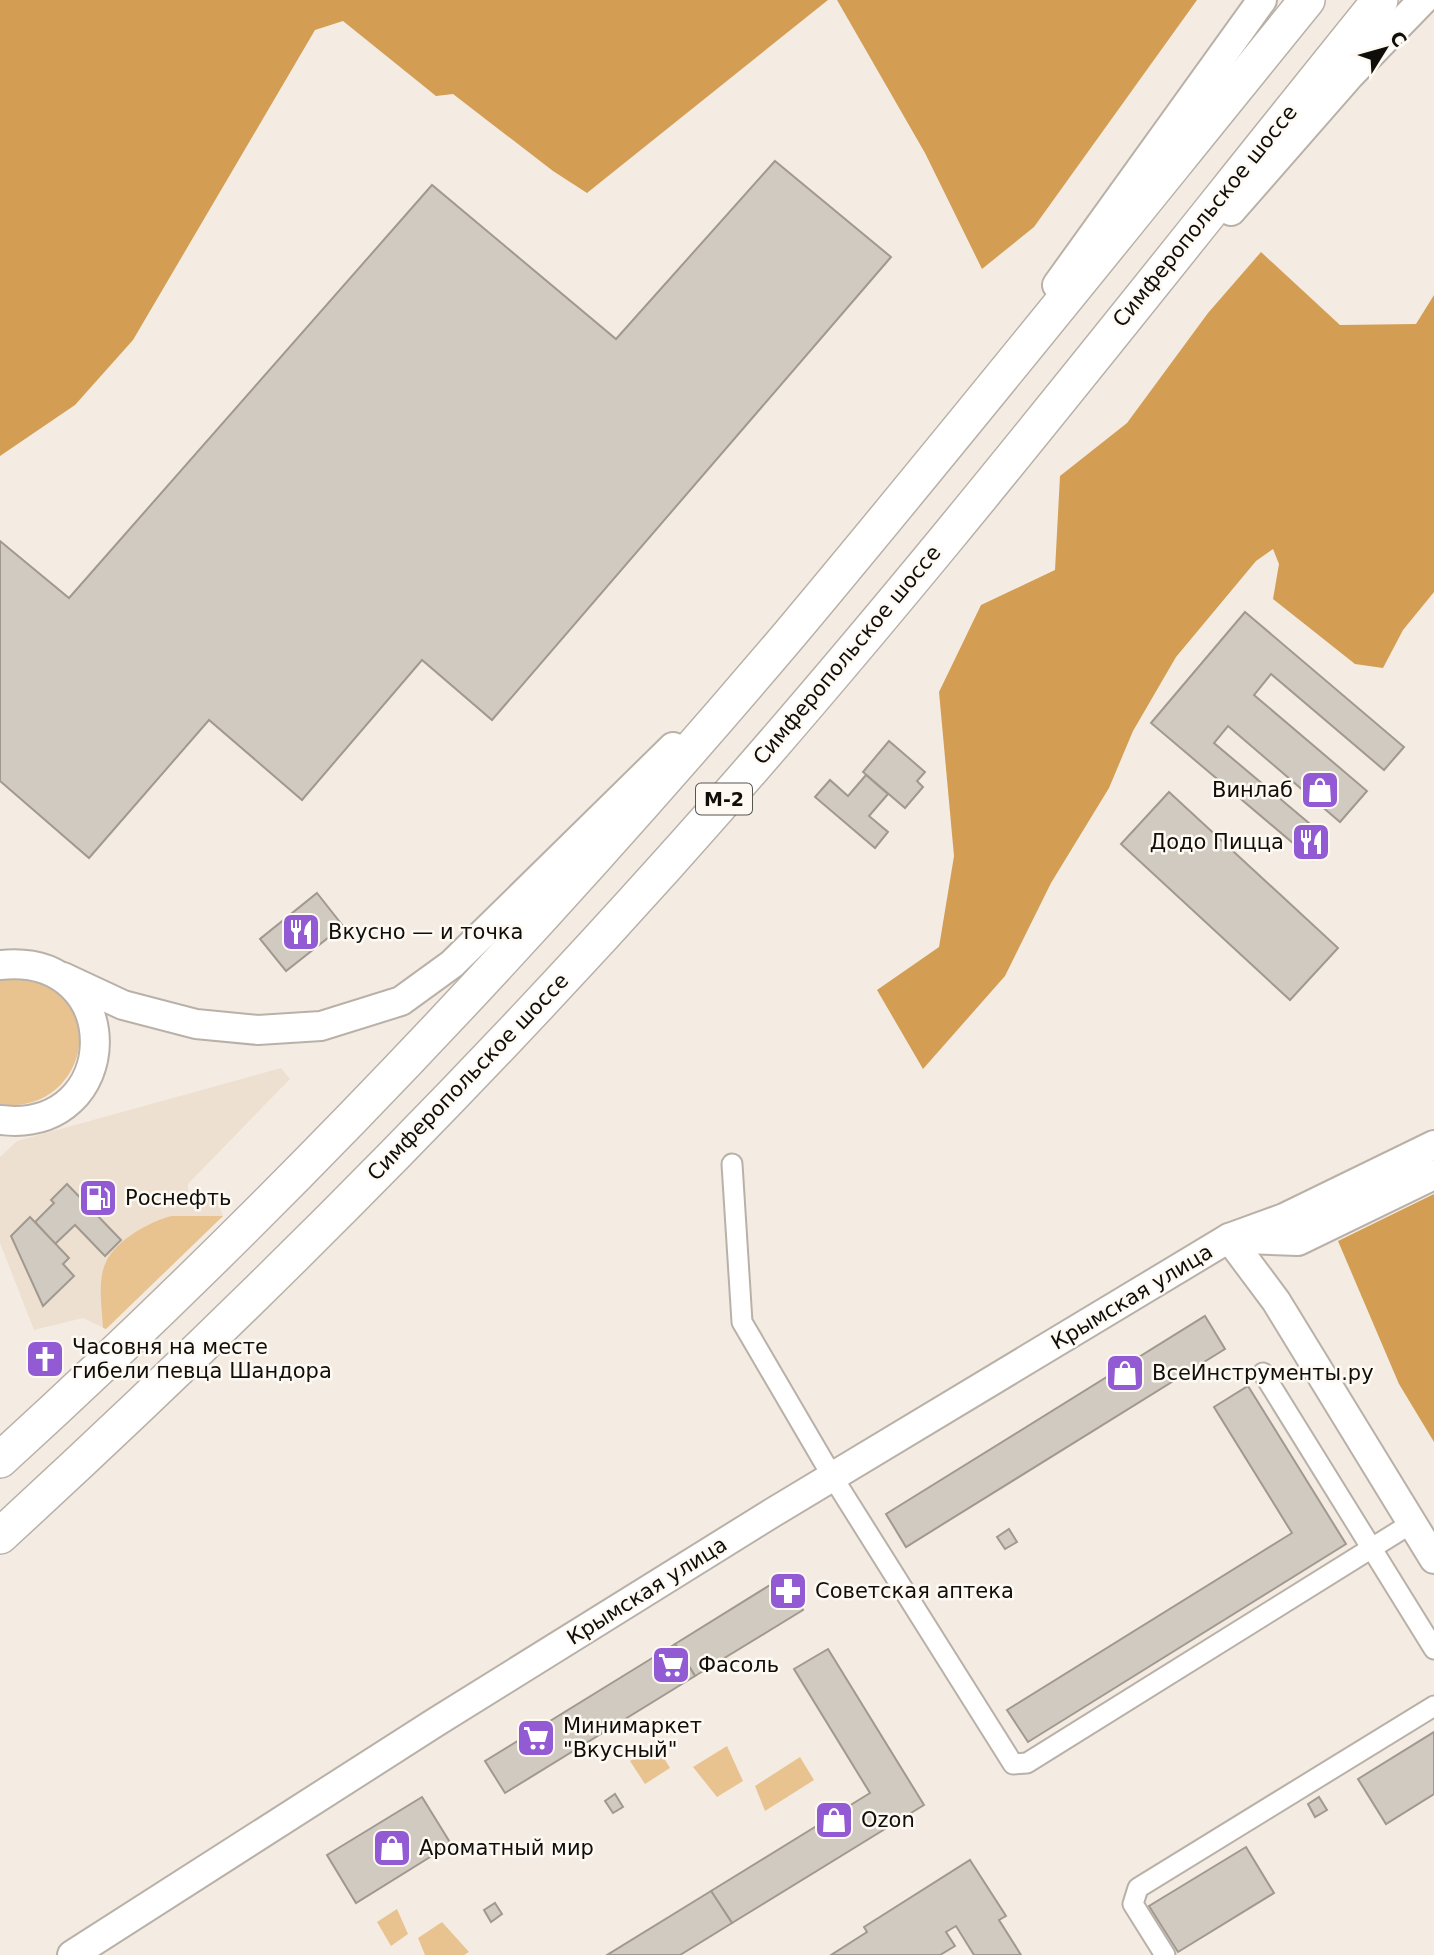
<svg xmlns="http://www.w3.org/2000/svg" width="1434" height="1955" viewBox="0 0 1434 1955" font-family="'DejaVu Sans',sans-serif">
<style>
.built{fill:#ede0d0}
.green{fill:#e9c38f}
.forest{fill:#d39e54}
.building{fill:#d1cac0;stroke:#a19990;stroke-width:2}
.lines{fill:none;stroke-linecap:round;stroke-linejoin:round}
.street-casing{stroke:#b9b1a8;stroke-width:23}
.secondary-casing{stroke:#b9b1a8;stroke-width:32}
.highway-casing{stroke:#b9b1a8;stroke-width:38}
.street{stroke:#fff;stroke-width:19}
.secondary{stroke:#fff;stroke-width:28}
.highway{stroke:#fff;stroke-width:35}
.labels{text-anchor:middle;stroke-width:5;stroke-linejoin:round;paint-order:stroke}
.shield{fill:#fefaf3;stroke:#575550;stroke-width:2}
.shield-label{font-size:19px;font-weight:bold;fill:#100e0a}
.street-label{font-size:21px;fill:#100e0a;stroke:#fefaf3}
.poi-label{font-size:21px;fill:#100e0a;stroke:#fefaf3;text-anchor:start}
</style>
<rect width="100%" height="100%" fill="#f4ece2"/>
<polygon class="built" points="281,1068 290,1079 188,1184 188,1193 193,1197 216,1196 223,1216 106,1329 83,1318 34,1330 0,1243 0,1157 17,1141"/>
<g class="green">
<path d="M 26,978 C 33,981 44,984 51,988 C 110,1029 69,1116 0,1104 L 0,979 Z"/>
<path d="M 172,1216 L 223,1216 L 106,1329 L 103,1328 C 102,1308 97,1280 106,1262 C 115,1241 150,1221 172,1216 Z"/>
<polygon points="656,1745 670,1768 645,1784 630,1761"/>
<polygon points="727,1746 743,1781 717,1797 693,1767"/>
<polygon points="800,1757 814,1780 765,1811 755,1786"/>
<polygon points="397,1909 408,1934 391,1946 377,1922"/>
<polygon points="442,1922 469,1952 464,1955 425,1955 418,1938"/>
</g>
<g class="forest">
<polygon points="0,0 828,0 587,193 553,171 453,94 436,96 343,21 315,30 133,340 75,405 0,456"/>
<polygon points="837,0 1197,0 1034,227 982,269 925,153"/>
<polygon points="1261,252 1340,325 1416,324 1434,295 1434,592 1403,630 1383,668 1355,664 1273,599 1279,564 1273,549 1256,561 1176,657 1133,731 1109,788 1051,883 1005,976 923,1069 877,990 939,947 954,856 939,692 981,605 1055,570 1060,476 1127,423 1208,313"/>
<polygon points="1434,1194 1434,1442 1399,1384 1338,1241"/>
</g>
<g class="building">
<polygon points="775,161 891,257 492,720 422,660 302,800 209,720 89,858 0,781 0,541 69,598 432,185 616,339"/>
<polygon points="1245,612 1404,747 1384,770 1271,674 1254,695 1367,791 1340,822 1228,726 1214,743 1329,840 1313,860 1151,723"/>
<polygon points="889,741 925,772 917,781 923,787 905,808 863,772"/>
<polygon points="866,775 888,794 869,816 888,832 875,848 815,797 830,780 848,796"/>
<polygon points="1169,792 1338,948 1290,1000 1121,844"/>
<polygon points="317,893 343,926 286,971 260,939"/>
<polygon points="67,1184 121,1240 105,1256 75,1225 55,1244 35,1222 54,1203 51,1200"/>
<polygon points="30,1217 69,1258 63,1264 74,1276 43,1306 11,1236"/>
<polygon points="1205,1316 1225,1349 906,1547 886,1514"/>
<polygon points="1248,1386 1346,1544 1028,1742 1007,1710 1292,1533 1214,1407"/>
<polygon points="1009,1529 1017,1542 1005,1549 997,1537"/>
<polygon points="783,1577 803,1610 695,1676 675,1644"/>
<polygon points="675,1644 695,1676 505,1793 485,1761"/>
<polygon points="828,1649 924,1805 732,1923 711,1891 870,1793 794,1669"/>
<polygon points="1434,1732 1434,1794 1386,1824 1358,1779"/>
<polygon points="615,1794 623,1807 613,1813 605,1801"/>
<polygon points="422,1797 451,1844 356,1903 327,1855"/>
<polygon points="1319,1797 1327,1810 1315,1817 1308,1804"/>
<polygon points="1246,1847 1274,1893 1178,1952 1149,1906"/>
<polygon points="970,1860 1006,1916 999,1920 1021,1955 974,1955 956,1926 946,1932 955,1946 940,1955 831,1955 867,1932 864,1927"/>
<polygon points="711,1891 732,1923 680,1955 607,1955"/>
<polygon points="495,1903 502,1914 491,1922 484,1910"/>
</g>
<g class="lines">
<defs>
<g id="street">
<polyline points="732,1164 742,1322 832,1476 1013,1764 1027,1763 1412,1523"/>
<polyline points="1263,1373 1434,1649"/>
<polyline points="1165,1955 1133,1904 1138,1888 1434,1706"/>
</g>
<g id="secondary">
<polyline points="1231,211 1350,75 1423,0"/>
<polyline points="1057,285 1262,0"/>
<path d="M 0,965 C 128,951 125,1135 0,1120"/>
<polyline points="63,977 123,1005 196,1024 258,1030 321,1026 401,1001 452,964 673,747"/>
<polyline points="1229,1238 1276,1301 1434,1559"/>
<polyline points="1243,1239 1298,1241 1434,1175"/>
<polyline points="72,1955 436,1722 772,1513 1229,1238 1284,1218 1434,1145"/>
</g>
<g id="highway">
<path d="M 0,1460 C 281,1204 544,924 790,634 C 965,425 1135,212 1307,0"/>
<path d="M 0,1536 C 232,1323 456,1100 666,866 C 916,588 1145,291 1380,0"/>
</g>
</defs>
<use href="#street" class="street-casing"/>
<use href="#secondary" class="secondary-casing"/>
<use href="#highway" class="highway-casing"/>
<use href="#street" class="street"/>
<use href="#secondary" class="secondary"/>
<use href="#highway" class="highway"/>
</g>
<defs>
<symbol id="shop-square" viewBox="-11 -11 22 22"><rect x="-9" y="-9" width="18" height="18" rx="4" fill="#925bd3" stroke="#fefaf3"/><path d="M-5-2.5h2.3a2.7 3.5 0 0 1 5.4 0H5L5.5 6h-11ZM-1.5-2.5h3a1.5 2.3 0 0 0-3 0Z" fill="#fff"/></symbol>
<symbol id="restaurant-square" viewBox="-11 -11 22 22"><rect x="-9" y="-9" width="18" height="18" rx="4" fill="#925bd3" stroke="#fefaf3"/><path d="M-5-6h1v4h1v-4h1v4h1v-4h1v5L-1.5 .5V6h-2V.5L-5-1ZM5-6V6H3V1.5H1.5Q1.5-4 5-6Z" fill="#fff"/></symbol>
<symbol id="fuel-square" viewBox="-11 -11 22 22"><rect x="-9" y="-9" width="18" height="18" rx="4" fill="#925bd3" stroke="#fefaf3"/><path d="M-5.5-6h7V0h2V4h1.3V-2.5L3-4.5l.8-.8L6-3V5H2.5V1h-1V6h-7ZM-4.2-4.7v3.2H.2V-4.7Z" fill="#fff"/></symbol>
<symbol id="church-square" viewBox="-11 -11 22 22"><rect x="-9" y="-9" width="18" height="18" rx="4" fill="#925bd3" stroke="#fefaf3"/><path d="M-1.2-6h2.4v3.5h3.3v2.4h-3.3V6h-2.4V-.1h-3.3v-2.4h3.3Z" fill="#fff"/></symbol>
<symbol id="pharmacy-square" viewBox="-11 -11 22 22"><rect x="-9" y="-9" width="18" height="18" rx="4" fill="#925bd3" stroke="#fefaf3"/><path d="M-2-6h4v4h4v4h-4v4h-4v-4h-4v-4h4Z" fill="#fff"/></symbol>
<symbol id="supermarket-square" viewBox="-11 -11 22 22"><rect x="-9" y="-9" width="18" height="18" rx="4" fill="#925bd3" stroke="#fefaf3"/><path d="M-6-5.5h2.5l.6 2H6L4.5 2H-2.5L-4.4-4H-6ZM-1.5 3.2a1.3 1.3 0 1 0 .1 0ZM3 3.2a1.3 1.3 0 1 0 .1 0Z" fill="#fff"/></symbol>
</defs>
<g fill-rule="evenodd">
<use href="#shop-square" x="1298" y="768" width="44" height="44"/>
<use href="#restaurant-square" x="1289" y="820" width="44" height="44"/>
<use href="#restaurant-square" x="279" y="910" width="44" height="44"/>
<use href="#fuel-square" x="76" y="1176" width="44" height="44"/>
<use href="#church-square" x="23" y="1337" width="44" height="44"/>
<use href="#shop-square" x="1103" y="1351" width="44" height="44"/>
<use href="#pharmacy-square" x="766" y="1569" width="44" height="44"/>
<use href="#supermarket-square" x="649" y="1643" width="44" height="44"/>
<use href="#supermarket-square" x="514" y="1716" width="44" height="44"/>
<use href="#shop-square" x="812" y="1798" width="44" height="44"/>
<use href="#shop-square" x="370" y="1826" width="44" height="44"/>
</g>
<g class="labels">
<rect class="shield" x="696" y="783.5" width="56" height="31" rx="5"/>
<g class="shield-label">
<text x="724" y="806">М-2</text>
</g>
<g class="street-label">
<text transform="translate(1205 216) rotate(-51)" y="7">Симферопольское шоссе</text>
<text transform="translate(847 655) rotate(-50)" y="7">Симферопольское шоссе</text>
<text transform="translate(468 1077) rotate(-46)" y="7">Симферопольское шоссе</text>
<text transform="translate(1132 1297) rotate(-31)" y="7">Крымская улица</text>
<text transform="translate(647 1591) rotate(-32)" y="7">Крымская улица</text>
</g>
<g class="poi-label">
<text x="1293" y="797" text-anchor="end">Винлаб</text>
<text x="1284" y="849" text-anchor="end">Додо Пицца</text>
<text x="328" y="939">Вкусно — и точка</text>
<text x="125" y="1205">Роснефть</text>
<text x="72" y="1354">Часовня на месте<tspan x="72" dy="24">гибели певца Шандора</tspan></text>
<text x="1152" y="1380">ВсеИнструменты.ру</text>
<text x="815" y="1598">Советская аптека</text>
<text x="698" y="1672">Фасоль</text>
<text x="563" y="1733">Минимаркет<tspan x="563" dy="24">"Вкусный"</tspan></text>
<text x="861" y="1827">Ozon</text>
<text x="419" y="1855">Ароматный мир</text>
</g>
</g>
<g transform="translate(1385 49) rotate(53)" stroke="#fefaf3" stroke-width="5" paint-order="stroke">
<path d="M0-5L12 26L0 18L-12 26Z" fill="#100e0a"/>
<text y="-10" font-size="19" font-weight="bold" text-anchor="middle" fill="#100e0a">С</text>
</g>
</svg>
